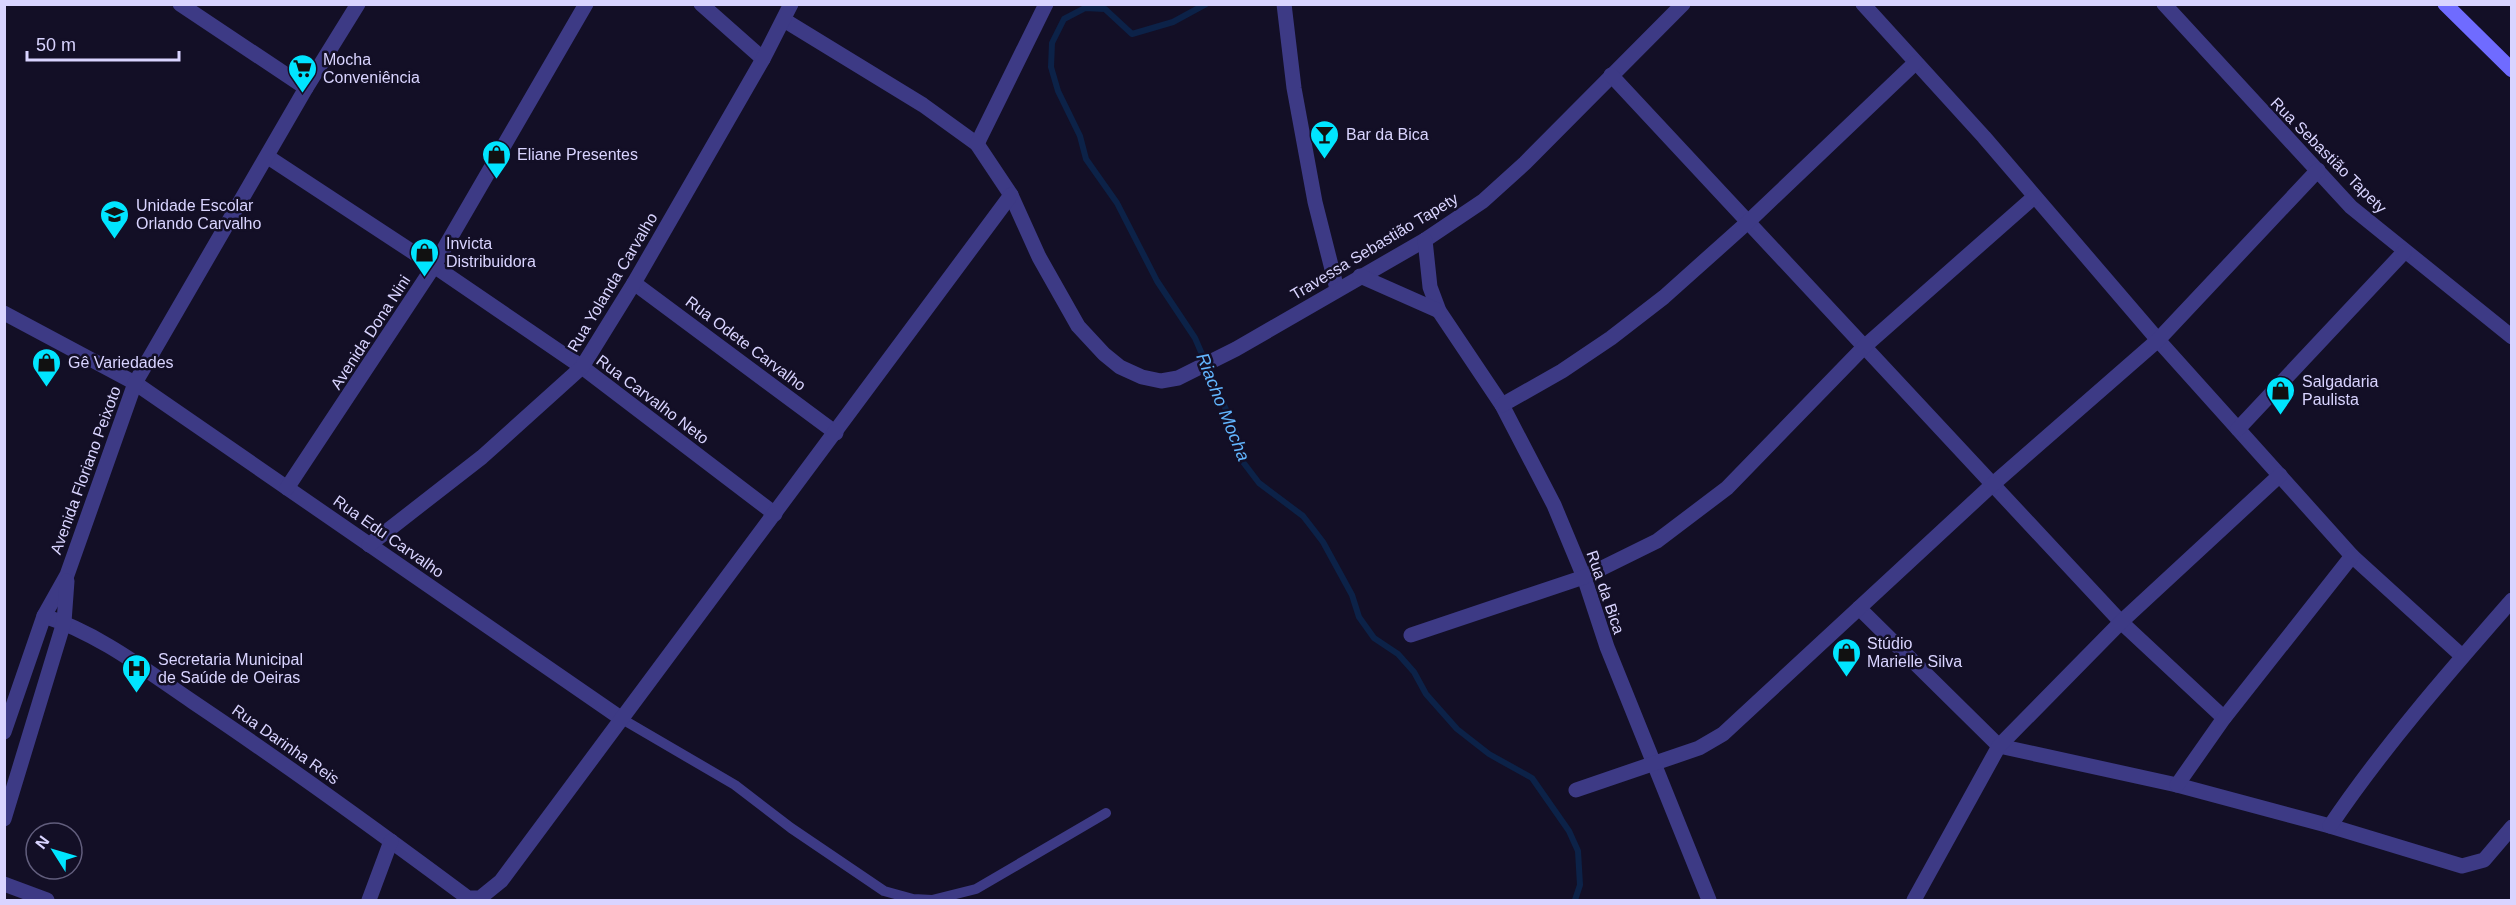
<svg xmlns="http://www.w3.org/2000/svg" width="2516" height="905" viewBox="0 0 2516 905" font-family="Helvetica,sans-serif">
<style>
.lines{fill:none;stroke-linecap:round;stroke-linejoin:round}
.stream{stroke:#0c2248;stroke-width:6}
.service{stroke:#3d3a85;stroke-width:10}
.minor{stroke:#3d3a85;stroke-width:15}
.secondary{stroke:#6f6bff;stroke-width:15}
.labels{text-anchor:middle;stroke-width:5;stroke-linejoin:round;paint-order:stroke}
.poi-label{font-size:16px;fill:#d9d4ff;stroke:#130f26;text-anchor:start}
.street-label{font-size:16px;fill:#d9d4ff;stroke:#130f26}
.water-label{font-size:18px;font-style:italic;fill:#62b6ff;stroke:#130f26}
</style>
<rect width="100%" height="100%" fill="#130f26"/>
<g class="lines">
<polyline class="stream" points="1206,4 1173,22 1132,34 1105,9 1085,8 1064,19 1052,43 1051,67 1058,91 1080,136 1086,159 1117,203 1157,281 1195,338 1237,435 1243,462 1259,483 1303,516 1310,525 1323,542 1352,595 1359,617 1374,638 1398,654 1414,672 1426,694 1457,729 1489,754 1532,778 1569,831 1578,851 1580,885 1575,900"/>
<polyline class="service" points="622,719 735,785 791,828 884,891 913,899 932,900 976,889 1106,813"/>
<g class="minor">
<polyline points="180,4 306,88"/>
<polyline points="701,4 763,59"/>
<polyline points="1284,4 1294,88 1315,202 1337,289"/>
<polyline points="1863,4 1984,137 2158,340 2352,556 2462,656"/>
<polyline points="2164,4 2351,207 2512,337"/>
<polyline points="784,20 923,105 977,144 1011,195 1039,257 1078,326 1104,354 1120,367 1142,377 1161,381 1178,378 1236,349 1425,240 1483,201 1525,163 1683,4"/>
<polyline points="1611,75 2121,622 2224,718"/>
<polyline points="977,144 1046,4"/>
<polyline points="268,157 434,266 582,367 775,514"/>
<polyline points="1425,240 1430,287 1439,311 1502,405 1554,505 1584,577 1607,647 1709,900"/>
<polyline points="1360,276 1439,311"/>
<polyline points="634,283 836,433"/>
<polyline points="4,313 135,383 622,719"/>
<polyline points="1502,405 1562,371 1611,338 1664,297 1749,221 1915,63"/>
<polyline points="2238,429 2404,252"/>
<polyline points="287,488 434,266 586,4"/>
<polyline points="369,545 482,457 582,367 634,283 763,59 791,4"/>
<polyline points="1859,608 1999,746 2177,785 2330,826 2462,866 2484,860 2512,827"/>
<path d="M 44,616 C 98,633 147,671 193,702 C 287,765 378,831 468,898 L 480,898 L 501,881 L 1011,195"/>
<polyline points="1411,635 1584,577 1657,541 1727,488 1864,347 2034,197"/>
<polyline points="4,732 44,616 67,575 135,383 306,88 358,4"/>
<polyline points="2177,785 2224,718 2352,556"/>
<polyline points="1576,790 1699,748 1723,734 1992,485 2158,340 2318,170"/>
<polyline points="4,819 64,622 67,581"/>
<path d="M 2330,826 C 2384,746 2449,672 2512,600"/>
<polyline points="4,884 47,900"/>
<polyline points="369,900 391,841"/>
<polyline points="1914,900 1999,746 2121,622 2280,475"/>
</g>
<polyline class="secondary" points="2445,4 2512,70"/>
</g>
<defs>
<symbol id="supermarket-pin" viewBox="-11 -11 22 30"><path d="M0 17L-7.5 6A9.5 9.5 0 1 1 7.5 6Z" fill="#00e5ff" stroke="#130f26"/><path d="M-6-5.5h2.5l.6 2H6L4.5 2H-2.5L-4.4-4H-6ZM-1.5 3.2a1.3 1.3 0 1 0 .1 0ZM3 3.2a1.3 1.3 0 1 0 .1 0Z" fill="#111"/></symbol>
<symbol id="bar-pin" viewBox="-11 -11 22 30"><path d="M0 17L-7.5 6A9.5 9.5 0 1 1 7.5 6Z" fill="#00e5ff" stroke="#130f26"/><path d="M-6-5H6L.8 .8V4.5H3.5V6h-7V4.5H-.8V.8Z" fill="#111"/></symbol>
<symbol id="shop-pin" viewBox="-11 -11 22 30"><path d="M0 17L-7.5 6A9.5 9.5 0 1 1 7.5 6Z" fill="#00e5ff" stroke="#130f26"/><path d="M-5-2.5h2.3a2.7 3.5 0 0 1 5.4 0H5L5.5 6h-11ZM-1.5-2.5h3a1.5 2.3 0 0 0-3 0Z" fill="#111"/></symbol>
<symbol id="school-pin" viewBox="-11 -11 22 30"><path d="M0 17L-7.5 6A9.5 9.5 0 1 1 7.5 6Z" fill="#00e5ff" stroke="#130f26"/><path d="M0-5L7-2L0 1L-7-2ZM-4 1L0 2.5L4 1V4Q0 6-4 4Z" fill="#111"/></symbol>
<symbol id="hospital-pin" viewBox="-11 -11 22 30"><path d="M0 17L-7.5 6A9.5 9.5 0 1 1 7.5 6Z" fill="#00e5ff" stroke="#130f26"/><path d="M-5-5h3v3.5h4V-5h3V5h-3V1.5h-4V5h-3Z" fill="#111"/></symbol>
</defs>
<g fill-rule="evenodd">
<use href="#supermarket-pin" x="286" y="52" width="33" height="45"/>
<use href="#bar-pin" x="1308" y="118" width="33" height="45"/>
<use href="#shop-pin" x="480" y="138" width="33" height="45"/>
<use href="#school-pin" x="98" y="198" width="33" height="45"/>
<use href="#shop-pin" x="408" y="236" width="33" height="45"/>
<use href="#shop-pin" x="30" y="346" width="33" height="45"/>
<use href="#shop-pin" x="2264" y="374" width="33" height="45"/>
<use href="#shop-pin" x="1830" y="636" width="33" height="45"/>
<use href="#hospital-pin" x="120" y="652" width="33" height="45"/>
</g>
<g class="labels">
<g class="poi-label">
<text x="323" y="65">Mocha<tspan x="323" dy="18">Conveniência</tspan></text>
<text x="1346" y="140">Bar da Bica</text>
<text x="517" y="160">Eliane Presentes</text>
<text x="136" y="211">Unidade Escolar<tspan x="136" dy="18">Orlando Carvalho</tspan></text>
<text x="446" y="249">Invicta<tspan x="446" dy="18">Distribuidora</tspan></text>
<text x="68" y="368">Gê Variedades</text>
<text x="2302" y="387">Salgadaria<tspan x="2302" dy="18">Paulista</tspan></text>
<text x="1867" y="649">Stúdio<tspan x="1867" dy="18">Marielle Silva</tspan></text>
<text x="158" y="665">Secretaria Municipal<tspan x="158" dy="18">de Saúde de Oeiras</tspan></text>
</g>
<g class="street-label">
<text transform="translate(2329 155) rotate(45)" y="6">Rua Sebastião Tapety</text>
<text transform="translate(1374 246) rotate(-31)" y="6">Travessa Sebastião Tapety</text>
<text transform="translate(612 282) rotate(-59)" y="6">Rua Yolanda Carvalho</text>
<text transform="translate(370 332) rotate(-57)" y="6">Avenida Dona Nini</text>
<text transform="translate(746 343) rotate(37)" y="6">Rua Odete Carvalho</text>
<text transform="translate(653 399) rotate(37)" y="6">Rua Carvalho Neto</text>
<text transform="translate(85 470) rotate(-70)" y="6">Avenida Floriano Peixoto</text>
<text transform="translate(389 536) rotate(35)" y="6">Rua Edu Carvalho</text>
<text transform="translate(1606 592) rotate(71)" y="6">Rua da Bica</text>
<text transform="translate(286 744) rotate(35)" y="6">Rua Darinha Reis</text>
</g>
<g class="water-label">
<text transform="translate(1223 407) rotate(68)" y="6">Riacho Mocha</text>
</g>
</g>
<rect width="2516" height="905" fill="none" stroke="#d9d4ff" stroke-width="12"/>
<g transform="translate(54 851) rotate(307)"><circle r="28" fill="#130f26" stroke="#625e7d" stroke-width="1.5"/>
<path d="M0-4.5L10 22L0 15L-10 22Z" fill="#00e5ff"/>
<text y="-9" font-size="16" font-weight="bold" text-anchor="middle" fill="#d9d4ff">N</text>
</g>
<path d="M27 51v9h152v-9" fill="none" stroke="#d9d4ff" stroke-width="3"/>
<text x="36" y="51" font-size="18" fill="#d9d4ff" stroke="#130f26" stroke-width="4.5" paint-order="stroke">50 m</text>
</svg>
